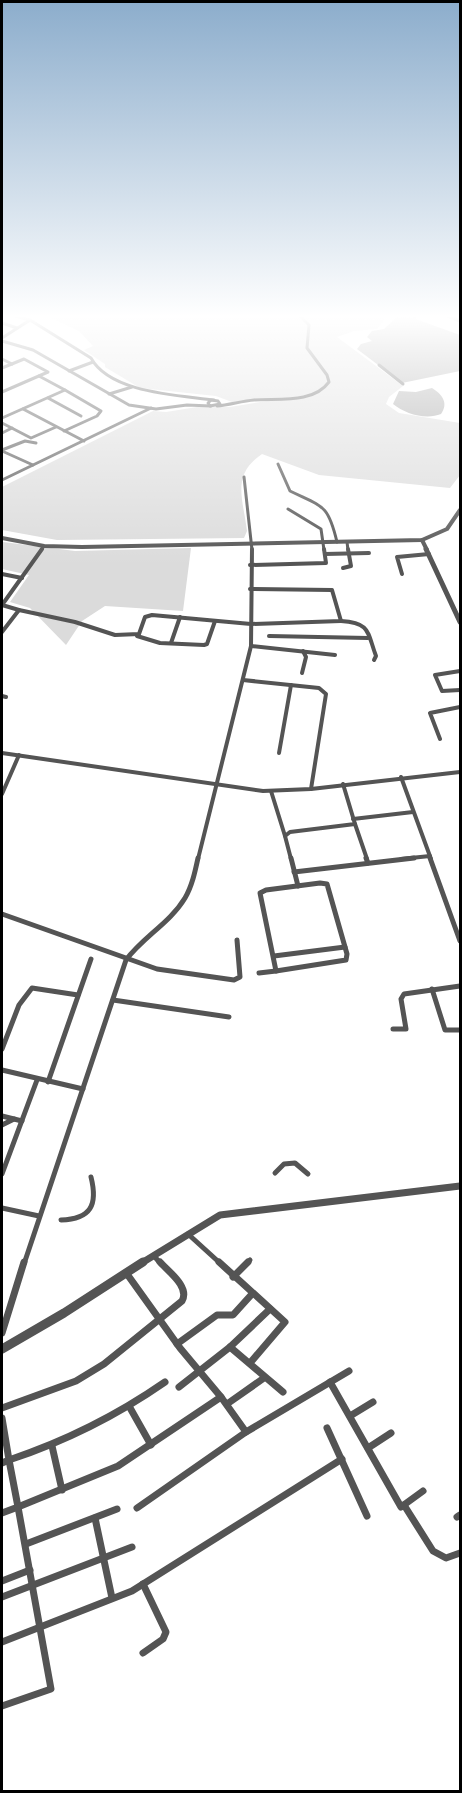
<svg xmlns="http://www.w3.org/2000/svg" width="462" height="1793" viewBox="0 0 462 1793" font-family="Poppins,sans-serif">
<style>
.green{fill:#dbdbdb}
.water{fill:#a2a2a2}
.lines{fill:none;stroke-linecap:round;stroke-linejoin:round}
.minor-far3{stroke:#545454;stroke-width:3}
.minor-far2{stroke:#545454;stroke-width:4}
.minor-far1{stroke:#545454;stroke-width:5}
.minor{stroke:#545454;stroke-width:7}
.tertiary-far3{stroke:#545454;stroke-width:4}
.tertiary-far2{stroke:#545454;stroke-width:5}
.tertiary-far1{stroke:#545454;stroke-width:7}
.tertiary{stroke:#545454;stroke-width:9}
</style>
<rect width="100%" height="100%" fill="#fff"/>
<g class="green">
<path d="M 43,314 L 385,314 L 384,320 L 377,329 L 354,331 L 337,337 L 403,386 L 389,397 L 386,404 L 399,413 L 460,423 L 460,475 L 450,488 L 319,475 L 262,454 C 231,475 243,498 247,531 L 244,538 L 57,540 L 2,530 L 2,487 L 153,411 L 166,412 L 197,407 L 230,407 L 267,401 L 267,399 L 232,402 L 216,396 L 140,388 L 105,367 L 105,364 L 84,350 L 93,346 L 79,331 Z"/>
<polygon points="3,542 75,551 191,548 183,611 105,606 82,621 66,645 30,608 10,602 29,575 2,569"/>
</g>
<g class="water">
<polygon points="398,316 407,316 460,335 460,371 402,383 357,349 361,344 372,341 367,337 372,331 384,329"/>
<path d="M 432,388 C 442,394 449,403 441,414 C 426,420 405,414 393,404 L 399,391 L 416,392 Z"/>
</g>
<g class="lines">
<g class="minor-far3">
<polyline points="411,314 415,317"/>
<polyline points="443,314 460,321"/>
<path d="M 30,320 L 91,358 C 110,393 178,395 214,400"/>
<polyline points="2,323 17,328"/>
<polyline points="2,338 30,320 9,314"/>
<polyline points="2,341 33,350 129,405 156,409 187,405 211,406"/>
<polyline points="2,359 12,364"/>
<polyline points="379,365 403,384"/>
<polyline points="2,368 24,359 48,372 2,392"/>
<polyline points="69,371 93,362"/>
<polyline points="109,394 132,387"/>
<polyline points="48,398 81,416"/>
<polygon points="211,400 218,401 220,404 210,406 208,403"/>
<path d="M 217,406 C 229,405 242,401 254,400 C 278,398 313,404 329,382 L 327,375 L 307,348 L 309,325 L 298,314"/>
<polyline points="23,409 84,441"/>
<polyline points="2,418 65,390 39,376"/>
<polyline points="2,423 31,438 56,427"/>
<polyline points="64,431 97,416 101,411 65,390"/>
<polyline points="2,433 12,428"/>
<polyline points="2,450 25,441 36,443"/>
<polyline points="2,451 33,465 2,480"/>
<path d="M 278,464 L 290,491 C 323,507 328,504 337,542"/>
<polyline points="33,465 151,408"/>
<polyline points="244,477 252,550"/>
<polyline points="288,509 321,529 324,550"/>
<polyline points="347,542 348,550"/>
<polyline points="41,550 44,546"/>
</g>
<g class="minor-far2">
<polyline points="325,554 369,553"/>
<polyline points="250,565 326,563 324,549"/>
<polyline points="343,568 351,566 348,549"/>
<polyline points="2,574 22,578"/>
<polyline points="402,574 397,557 429,554"/>
<polyline points="19,610 75,622 115,635 139,634 145,617 152,615 251,624 341,621 332,590 250,589"/>
<path d="M 341,621 C 371,623 367,632 376,656 L 374,660"/>
<polyline points="2,632 19,610 2,605 42,549"/>
<polyline points="137,636 160,643 204,645 207,644 215,621"/>
<polyline points="269,636 368,638"/>
<polyline points="171,643 180,617"/>
<polyline points="251,646 335,655"/>
<polyline points="460,671 435,675 442,691 460,690"/>
<polyline points="302,673 306,657 303,651"/>
<polyline points="243,680 319,688 326,694 311,789"/>
<polyline points="2,696 6,697"/>
<polyline points="440,739 430,713 460,707"/>
<polyline points="2,753 263,791 311,789 460,772"/>
<polyline points="279,753 291,685"/>
<polyline points="401,777 431,859"/>
<polyline points="271,791 285,836"/>
<polyline points="2,794 19,755"/>
<polyline points="353,819 413,812"/>
<polyline points="355,824 367,859"/>
<polyline points="198,859 251,646 252,549"/>
<polyline points="291,859 285,836 290,832 355,824 343,784"/>
<polyline points="401,859 430,856"/>
</g>
<g class="minor-far1">
<polyline points="291,858 298,886"/>
<polyline points="366,858 368,863"/>
<polyline points="430,858 460,941"/>
<polyline points="294,872 414,858"/>
<polygon points="320,883 327,884 347,954 346,960 276,971 260,893 266,890"/>
<polyline points="2,914 157,969 234,980 240,977 237,940"/>
<polyline points="274,956 345,947"/>
<polyline points="259,973 276,971"/>
<polyline points="432,989 445,1030 460,1030"/>
<polyline points="113,1000 229,1017"/>
<polyline points="393,1029 406,1029 401,999 404,994 460,986"/>
<polyline points="2,1049 19,1005 32,988 78,995"/>
<polyline points="2,1070 83,1089"/>
<polyline points="48,1082 91,959"/>
<polyline points="2,1116 22,1121"/>
<polyline points="2,1125 14,1119"/>
<polyline points="275,1173 284,1164 295,1163 308,1174"/>
<polyline points="2,1174 37,1080"/>
<polyline points="2,1208 39,1216"/>
<path d="M 61,1220 C 91,1219 98,1205 91,1177"/>
<polyline points="188,1234 221,1264"/>
<polyline points="154,1256 161,1264"/>
<path d="M 24,1264 L 126,960 C 143,937 170,923 185,898 C 192,886 195,872 198,858"/>
<polyline points="246,1264 250,1260"/>
</g>
<g class="minor">
<polyline points="219,1262 285,1322 250,1363"/>
<polyline points="233,1277 248,1262"/>
<polyline points="2,1333 24,1262"/>
<polyline points="177,1344 217,1315 233,1315 252,1294"/>
<polyline points="230,1347 283,1392"/>
<polyline points="330,1382 401,1507 423,1491"/>
<polyline points="179,1387 230,1347 270,1309"/>
<polyline points="221,1397 246,1432"/>
<polyline points="227,1404 264,1378"/>
<polyline points="129,1406 151,1445"/>
<path d="M 2,1408 L 76,1381 L 104,1364 L 182,1301 C 190,1287 169,1272 160,1262"/>
<polyline points="350,1416 373,1402"/>
<polyline points="2,1418 9,1460 2,1463"/>
<polyline points="327,1428 367,1516"/>
<polyline points="52,1446 62,1490"/>
<polyline points="368,1448 391,1433"/>
<polyline points="404,1505 433,1551 446,1558 460,1553"/>
<polyline points="137,1508 246,1432 349,1371"/>
<path d="M 2,1513 L 18,1507 L 9,1460 C 66,1441 116,1416 165,1382"/>
<polyline points="457,1517 460,1515"/>
<polyline points="95,1518 112,1598"/>
<polyline points="26,1544 117,1509"/>
<polyline points="2,1581 30,1570"/>
<polyline points="143,1584 166,1632 163,1639 143,1653"/>
<polyline points="2,1597 132,1547"/>
<polyline points="2,1642 132,1591 342,1459"/>
<polyline points="2,1706 51,1689 18,1507 118,1466 221,1397 180,1348 127,1274"/>
</g>
<g class="tertiary-far3">
<polyline points="2,538 44,546 82,547 422,540 447,529 460,510"/>
<polyline points="422,540 427,550"/>
</g>
<polyline class="tertiary-far2" points="426,549 460,622"/>
<polyline class="tertiary-far1" points="140,1264 220,1215 460,1186"/>
<polyline class="tertiary" points="2,1349 64,1313 143,1262"/>
</g>
<linearGradient id="sky" x2="0" y2="1"><stop stop-color="#8cadcc"/><stop offset="0.56" stop-color="#fff"/><stop offset="1" stop-color="#fff" stop-opacity="0"/></linearGradient>
<rect width="462" height="565" fill="url(#sky)"/>
<rect width="462" height="1793" fill="none" stroke="#000000" stroke-width="6"/>
</svg>
